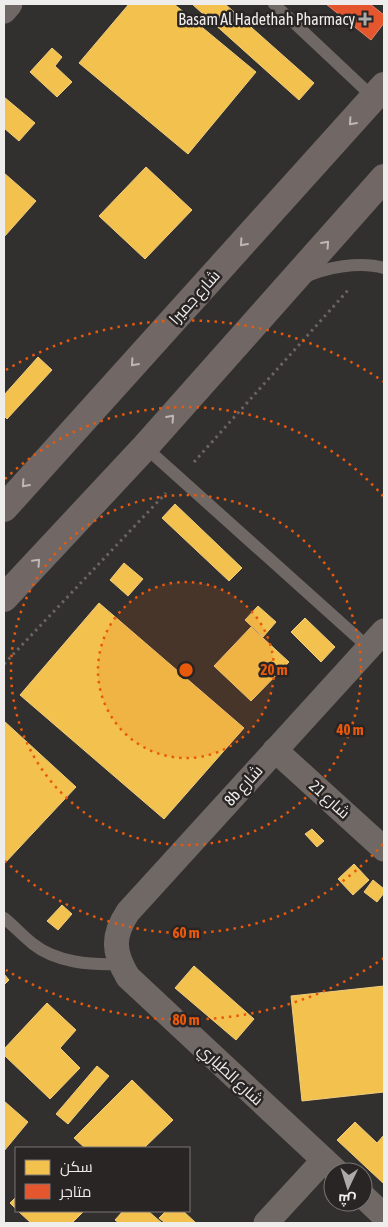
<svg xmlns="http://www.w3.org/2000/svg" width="388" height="1227" viewBox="0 0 388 1227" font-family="'Asap Condensed',Cairo,sans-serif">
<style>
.homes{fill:#f2c14e;stroke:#f1ce7d}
.shops{fill:#e4572e;stroke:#e78467}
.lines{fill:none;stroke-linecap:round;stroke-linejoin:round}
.path{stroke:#6a6562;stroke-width:3;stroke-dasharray:2.5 4;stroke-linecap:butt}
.lane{stroke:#706865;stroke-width:12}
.street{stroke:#706865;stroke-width:25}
.primary{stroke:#716865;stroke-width:28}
.oneway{stroke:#bdb8b6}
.ring{fill:none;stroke:#e8590c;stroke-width:2.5;stroke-dasharray:2.5 5}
.poi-dot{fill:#adabaa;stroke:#292524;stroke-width:2}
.labels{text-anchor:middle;stroke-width:5;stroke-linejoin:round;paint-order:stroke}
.poi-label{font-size:16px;fill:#efedec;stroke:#292524;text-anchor:end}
.street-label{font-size:16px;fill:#efedec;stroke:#292524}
.centre{fill:#e8590c;stroke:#292524;stroke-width:2.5}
.ring-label{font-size:15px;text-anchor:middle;font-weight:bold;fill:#e8590c;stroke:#292524;stroke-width:5;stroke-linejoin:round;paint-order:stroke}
</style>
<rect width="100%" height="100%" fill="#32302f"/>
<g class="homes">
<polygon points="129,4 174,4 256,72 188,154 79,63"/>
<polygon points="192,4 225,4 314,83 299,100"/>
<polygon points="52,48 62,57 55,66 72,82 57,97 30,72"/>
<polygon points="4,97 35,123 19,141 4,128"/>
<polygon points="146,167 192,210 145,259 99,216"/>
<polygon points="4,173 36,201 4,237"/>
<polygon points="38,357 52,370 7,419 4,416 4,395"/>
<polygon points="175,504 242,568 229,581 162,518"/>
<polygon points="124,563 143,579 128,596 110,580"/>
<polygon points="99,603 244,728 164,819 20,695"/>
<polygon points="258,606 276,622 263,637 245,620"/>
<polygon points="305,618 335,647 321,662 291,632"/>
<polygon points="251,627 289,662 251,701 214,666"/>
<polygon points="4,721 76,787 4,864"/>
<polygon points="312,829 324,841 317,847 305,834"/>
<polygon points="354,864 369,880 353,895 338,879"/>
<polygon points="373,880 384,889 384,893 377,902 364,892"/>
<polygon points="62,905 72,914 58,930 47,921"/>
<polygon points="194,966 254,1019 236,1040 175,988"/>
<polygon points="4,974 9,980 4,985"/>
<polygon points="384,986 384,1092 302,1101 291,996"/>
<polygon points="47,1003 76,1030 60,1048 80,1068 50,1099 4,1055 4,1049"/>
<polygon points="97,1066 109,1076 68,1124 56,1114"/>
<polygon points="132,1080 173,1120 144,1148 85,1148 74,1138"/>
<polygon points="4,1101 28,1122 4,1151"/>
<polygon points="355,1122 377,1143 384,1135 384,1181 383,1183 337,1140"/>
<polygon points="16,1197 16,1209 10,1203"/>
<polygon points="18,1211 84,1211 72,1223 31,1223"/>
<polygon points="123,1211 148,1211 162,1223 119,1223 115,1220"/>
<polygon points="166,1211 183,1211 196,1223 165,1223 159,1218"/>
</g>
<polygon class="shops" points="326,4 370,4 384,15 384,23 371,40"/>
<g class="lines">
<g class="path">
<polyline points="194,462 350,288"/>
<polyline points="4,664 166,493"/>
</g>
<g class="lane">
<polyline points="274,4 374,98"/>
<path d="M 303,278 C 326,267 360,261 384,268"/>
<polyline points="145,447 369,648"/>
<path d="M 4,918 C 14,926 23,936 33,944 C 57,963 91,965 120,964"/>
</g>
<g class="street">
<polyline points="4,11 10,4"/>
<polyline points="275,750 384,849"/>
<path d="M 337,1172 L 128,977 C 113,952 112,936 128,912 L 384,631"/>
<polyline points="363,1196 384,1216"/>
<polyline points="266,1223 324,1160"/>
</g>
<g class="primary">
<polyline points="4,508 384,86"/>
<polyline points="4,598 145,447 384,178"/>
</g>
</g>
<defs><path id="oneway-chevron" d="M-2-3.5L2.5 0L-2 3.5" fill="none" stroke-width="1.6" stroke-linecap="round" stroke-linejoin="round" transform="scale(1.25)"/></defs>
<g class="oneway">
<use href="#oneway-chevron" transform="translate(352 122) rotate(132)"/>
<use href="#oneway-chevron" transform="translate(243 243) rotate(132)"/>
<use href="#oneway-chevron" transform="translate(326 244) rotate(-48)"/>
<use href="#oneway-chevron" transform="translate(134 363) rotate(132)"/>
<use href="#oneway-chevron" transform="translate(171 418) rotate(-48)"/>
<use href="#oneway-chevron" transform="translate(25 484) rotate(132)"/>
<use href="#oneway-chevron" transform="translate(37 562) rotate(-47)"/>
</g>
<circle cx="186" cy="670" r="88" fill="#e8590c" fill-opacity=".12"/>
<g class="ring">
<circle cx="186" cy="670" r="88"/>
<circle cx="186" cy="670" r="175"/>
<path d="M383 844A263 263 0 0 1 5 861M5 479A263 263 0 0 1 383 496"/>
<path d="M384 958A350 350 0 0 1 6 970M6 370A350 350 0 0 1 384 382"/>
</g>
<path class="poi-dot" d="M362.5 11.5h5v5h5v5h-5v5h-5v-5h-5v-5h5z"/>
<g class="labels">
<g class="poi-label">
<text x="355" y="25">Basam Al Hadethah Pharmacy</text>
</g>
<g class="street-label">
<text transform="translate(194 297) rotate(-48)" y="6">شارع جميرا</text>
<text transform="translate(243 785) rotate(-48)" y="6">8b شارع</text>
<text transform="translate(330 799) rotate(42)" y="6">شارع 21</text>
<text transform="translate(231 1074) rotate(43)" y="6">شارع الطياري</text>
</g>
</g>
<circle cx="186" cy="670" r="8" class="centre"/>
<g class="ring-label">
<text x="274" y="675">20 m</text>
<text x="350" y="735">40 m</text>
<text x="186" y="938">60 m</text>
<text x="186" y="1025">80 m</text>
</g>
<rect width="388" height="1227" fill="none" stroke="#efedec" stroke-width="10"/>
<rect x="15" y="1147" width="175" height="65" fill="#292524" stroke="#787574"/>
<rect x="25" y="1160" width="25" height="15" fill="#f2c14e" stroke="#787574"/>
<text x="60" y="1172" font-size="15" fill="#efedec">سكن</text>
<rect x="25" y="1184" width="25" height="15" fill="#e4572e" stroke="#787574"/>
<text x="60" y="1197" font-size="15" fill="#efedec">متاجر</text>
<g transform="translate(348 1187) rotate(184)"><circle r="24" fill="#292524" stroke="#787574"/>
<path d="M0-4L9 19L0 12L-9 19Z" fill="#adabaa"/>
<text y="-8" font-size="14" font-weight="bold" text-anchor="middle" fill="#efedec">ش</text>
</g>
</svg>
